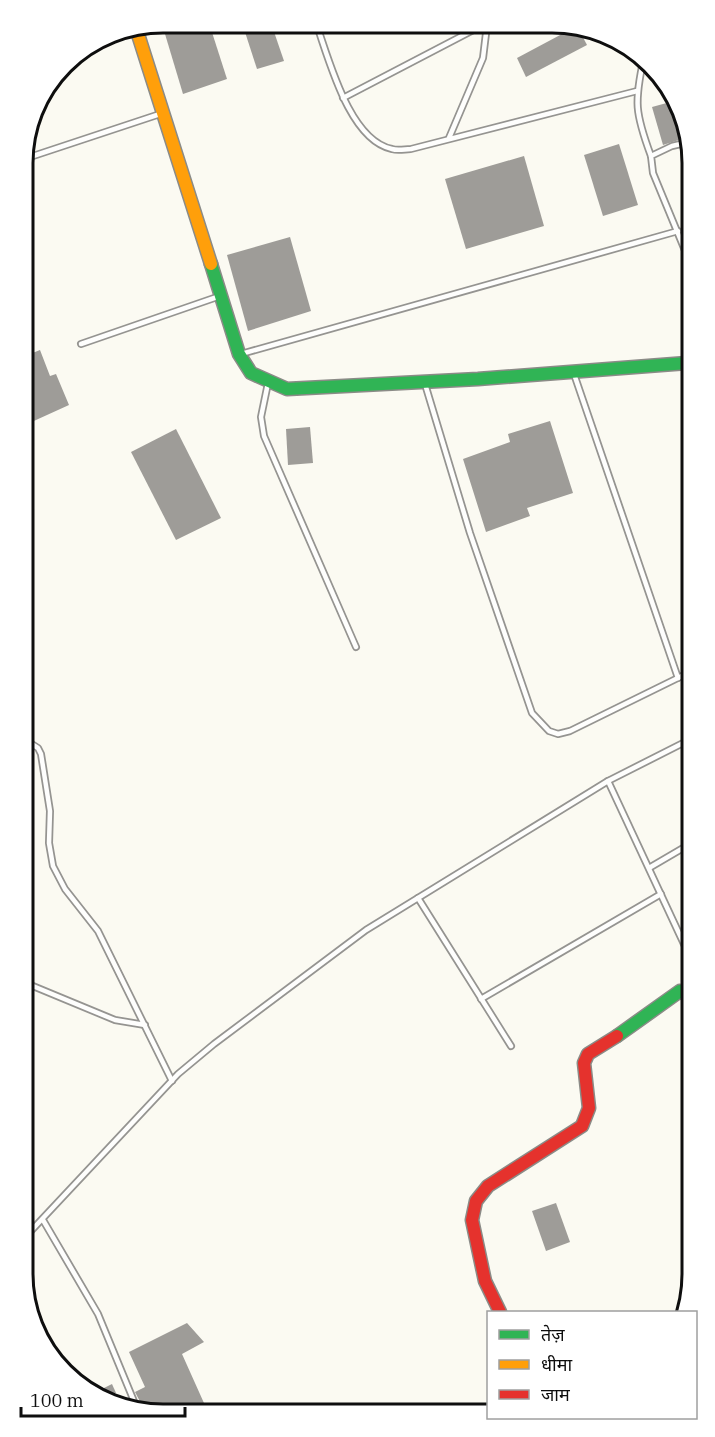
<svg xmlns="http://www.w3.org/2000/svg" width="715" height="1437" viewBox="0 0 715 1437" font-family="'IBM Plex Serif','Noto Sans Devanagari',serif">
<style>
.building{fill:#9e9c98}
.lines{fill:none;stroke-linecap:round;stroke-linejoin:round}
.lane-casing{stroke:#959491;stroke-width:8}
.fast-casing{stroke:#8b8b87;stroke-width:15}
.slow-casing{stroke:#8b8b87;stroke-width:15}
.jam-casing{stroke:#8b8b87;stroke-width:15}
.lane{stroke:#fefefd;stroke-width:4.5}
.fast{stroke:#30b455;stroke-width:12}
.slow{stroke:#ff9f0a;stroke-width:12}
.jam{stroke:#e5322d;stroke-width:12}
.rim{fill:none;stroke:#0e0e0e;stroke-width:3}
</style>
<rect width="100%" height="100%" fill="#fbfaf2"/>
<g class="building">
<polygon points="201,23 209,23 227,79 183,94 165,34"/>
<polygon points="263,23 271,23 284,61 257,69 244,29"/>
<polygon points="577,26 587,45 526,77 517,58"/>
<polygon points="674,101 685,118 685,138 663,145 652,107"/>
<polygon points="619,144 638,205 603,216 584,155"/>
<polygon points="524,156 544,226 466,249 445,179"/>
<polygon points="290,237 311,311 248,331 227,255"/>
<polygon points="40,350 50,376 56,374 69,405 25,425 25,356"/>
<polygon points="550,421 573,493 527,508 530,516 486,532 463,459 510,442 508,434"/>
<polygon points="310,427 313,463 288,465 286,429"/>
<polygon points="176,429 221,518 176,540 131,452"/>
<polygon points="556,1203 570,1242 546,1251 532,1211"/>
<polygon points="187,1323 204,1342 182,1354 208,1412 146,1413 135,1392 145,1387 129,1352"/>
<polygon points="112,1384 116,1393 109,1397 96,1392"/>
</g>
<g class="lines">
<defs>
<g id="lane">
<path d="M 316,23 C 329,59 349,140 392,149 C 398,151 405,149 411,149 L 637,91"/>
<path d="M 644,57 C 634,102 635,113 651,156"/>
<polyline points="343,98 483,25"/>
<polyline points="449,138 483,58 487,25"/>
<polyline points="685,143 672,146 651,156 653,173 686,253"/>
<polyline points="24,159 163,113"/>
<polyline points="81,344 220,296"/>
<polyline points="241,354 678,231"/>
<polyline points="574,374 678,678"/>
<polyline points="268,383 261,417 264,436 356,647"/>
<polyline points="425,384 470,533 532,713 549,731 558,734 570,731 688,673"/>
<polyline points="27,741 38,748 41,754 50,811 49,843 53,866 65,889 98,931 172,1081"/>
<polyline points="608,781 690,957"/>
<polyline points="649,868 690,844"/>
<polyline points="418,898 511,1046"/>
<polyline points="28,984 115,1020 145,1025"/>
<polyline points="687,990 690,977"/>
<polyline points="481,999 661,894"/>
<polyline points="43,1220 98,1314 138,1411"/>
<polyline points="29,1233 178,1074 214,1044 366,930 608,781 689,740"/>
</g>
<g id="fast">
<polyline points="211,264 239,354 251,373 287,389 478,379 687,363"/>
<polyline points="617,1036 680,991 686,993 690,1003"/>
</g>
<polyline id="slow" points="136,28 211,264"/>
<polyline id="jam" points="500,1312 485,1281 472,1220 476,1201 488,1186 582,1126 589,1108 584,1063 588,1054 617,1036"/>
</defs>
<use href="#lane" class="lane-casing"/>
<use href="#fast" class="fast-casing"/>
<use href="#slow" class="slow-casing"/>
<use href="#jam" class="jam-casing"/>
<use href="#lane" class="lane"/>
<use href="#fast" class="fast"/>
<use href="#slow" class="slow"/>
<use href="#jam" class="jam"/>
</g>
<path d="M0 0H715V1437H0ZM163 33H552A130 130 0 0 1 682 163V1274A130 130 0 0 1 552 1404H163A130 130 0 0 1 33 1274V163A130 130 0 0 1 163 33Z" fill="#fff" fill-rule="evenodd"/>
<path class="rim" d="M163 33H552A130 130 0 0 1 682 163V1274A130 130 0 0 1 552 1404H163A130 130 0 0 1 33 1274V163A130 130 0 0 1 163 33Z"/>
<rect x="487" y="1311" width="210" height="108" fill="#ffffff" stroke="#9f9f9f" stroke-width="1.5"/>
<rect x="499" y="1330" width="30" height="9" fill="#30b455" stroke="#9f9f9f" stroke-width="1.5"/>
<text x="541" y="1341" font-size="18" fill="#0e0e0e">तेज़</text>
<rect x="499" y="1360" width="30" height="9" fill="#ff9f0a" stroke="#9f9f9f" stroke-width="1.5"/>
<text x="541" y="1371" font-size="18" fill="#0e0e0e">धीमा</text>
<rect x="499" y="1390" width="30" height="9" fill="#e5322d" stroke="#9f9f9f" stroke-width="1.5"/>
<text x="541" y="1401" font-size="18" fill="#0e0e0e">जाम</text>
<path d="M21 1407v9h164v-9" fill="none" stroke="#0e0e0e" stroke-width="3"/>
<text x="30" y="1407" font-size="18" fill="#0e0e0e" stroke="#ffffff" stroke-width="4.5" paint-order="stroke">100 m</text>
</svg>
